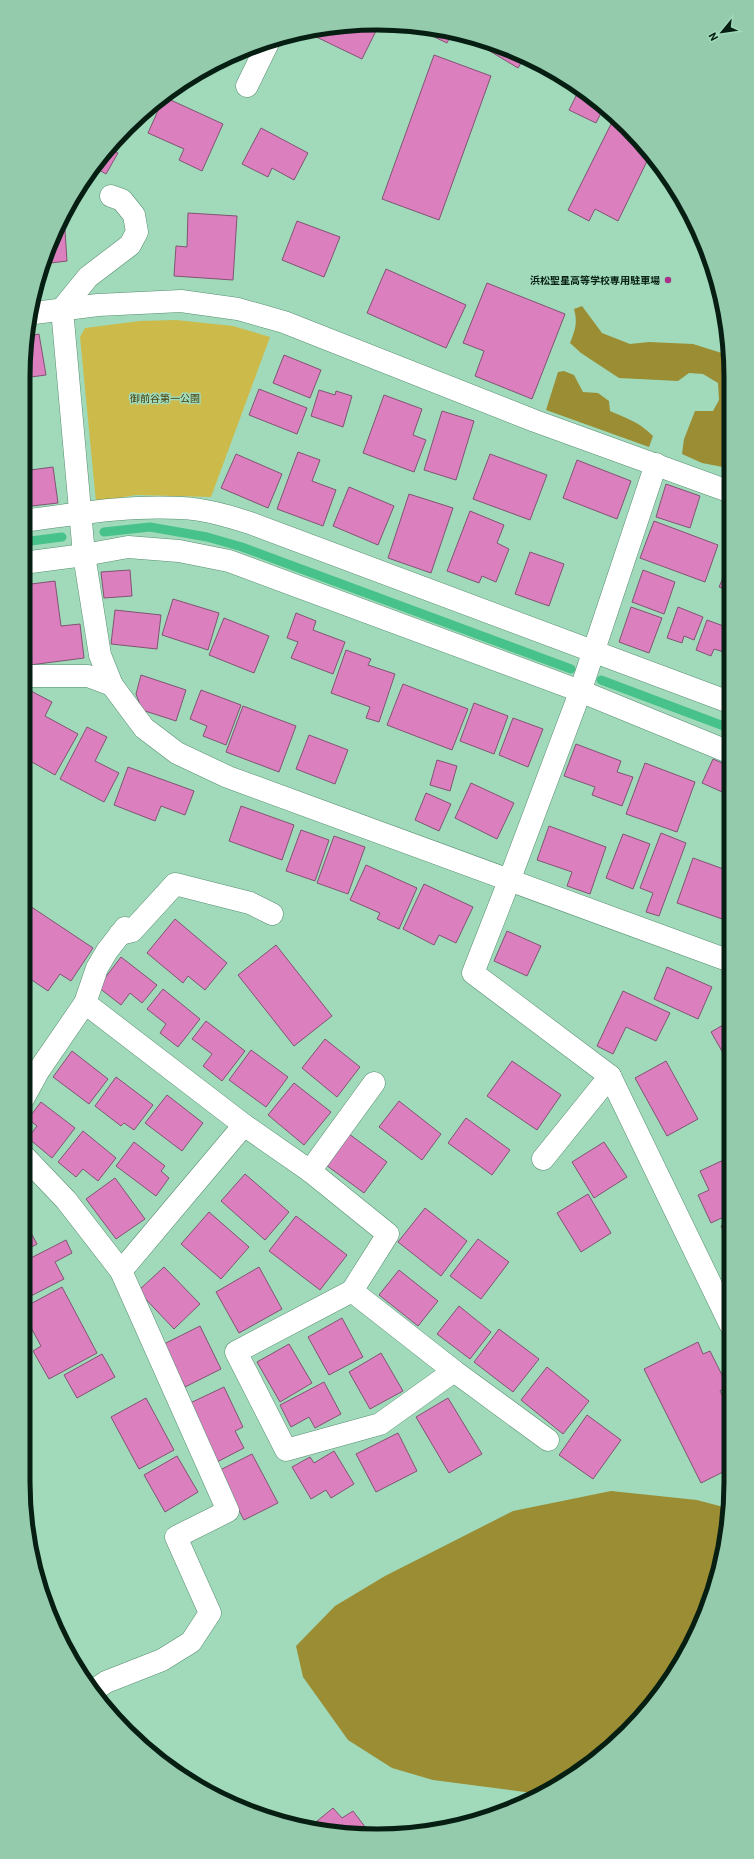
<svg xmlns="http://www.w3.org/2000/svg" width="754" height="1859" viewBox="0 0 754 1859" font-family="Barlow,'Noto Sans JP',sans-serif">
<style>
.green{fill:#ccba4a}
.forest{fill:#9b8d34}
.lines{fill:none;stroke-linecap:round;stroke-linejoin:round}
.stream{stroke:#47c28a;stroke-width:9}
.building{fill:#dc7fbe;stroke:#815472}
.minor-casing{stroke:#578e71;stroke-width:23}
.minor{stroke:#fff;stroke-width:22}
.poi-dot{fill:#a83189;stroke:#a0daba;stroke-width:1.5}
.labels{text-anchor:middle;stroke-width:3;stroke-linejoin:round;paint-order:stroke}
.poi-label{font-size:10px;font-weight:bold;fill:#071e13;stroke:#a0daba;text-anchor:end}
.park-label{font-size:10px;fill:#463e0c;stroke:#a0daba}
.rim{fill:none;stroke:#071e13;stroke-width:5}
</style>
<rect width="100%" height="100%" fill="#a0daba"/>
<polygon class="green" points="176,320 233,326 270,337 211,497 136,495 96,502 80,337 85,328 140,321"/>
<g class="forest">
<path d="M 582,306 L 602,333 L 630,344 L 649,342 L 693,344 L 728,355 L 728,468 L 702,463 L 682,454 L 684,439 L 695,411 L 713,411 L 719,400 L 718,383 L 703,374 L 689,373 L 678,381 L 619,378 L 581,353 L 570,343 C 575,330 578,323 574,309 Z"/>
<path d="M 564,371 L 574,375 L 583,392 L 598,393 L 609,401 L 610,411 C 628,419 639,422 653,436 L 649,447 L 546,410 L 558,372 Z"/>
<polygon points="611,1491 697,1500 727,1508 712,1596 658,1698 611,1748 554,1788 540,1794 433,1780 392,1768 348,1740 303,1677 296,1646 335,1606 385,1576 513,1511"/>
</g>
<g class="lines">
<g class="stream">
<polyline points="104,532 150,527 207,537 242,547 571,669"/>
<polyline points="23,542 62,537"/>
<polyline points="601,680 729,728"/>
</g>
</g>
<g class="building">
<polygon points="354,24 379,25 362,59 306,32"/>
<polygon points="411,26 423,26 452,33 447,43"/>
<polygon points="469,37 491,42 524,58 518,68 468,38"/>
<polygon points="434,55 491,76 439,220 382,199"/>
<polygon points="580,88 603,109 596,123 569,110"/>
<polygon points="164,97 223,124 202,171 179,160 184,149 148,133"/>
<polygon points="614,118 643,144 650,155 618,221 595,209 589,221 568,210"/>
<polygon points="261,128 308,153 294,180 272,168 268,177 242,164"/>
<polygon points="108,148 118,153 106,174 94,167"/>
<polygon points="188,213 237,216 233,280 174,276 176,246 187,247"/>
<polygon points="64,215 67,261 42,264 42,263"/>
<polygon points="297,221 340,237 324,277 282,260"/>
<polygon points="386,269 466,305 446,348 367,313"/>
<polygon points="487,283 565,314 532,399 475,376 484,351 463,343"/>
<polygon points="39,334 46,375 23,378 30,336"/>
<polygon points="284,355 321,370 310,398 273,383"/>
<polygon points="23,384 26,384 30,418 23,419"/>
<polygon points="259,389 307,408 297,434 249,415"/>
<polygon points="319,390 335,395 336,391 352,396 343,427 311,416"/>
<polygon points="384,395 422,409 413,435 426,440 414,472 363,453"/>
<polygon points="442,411 474,421 456,480 424,470"/>
<polygon points="298,452 320,460 312,481 336,490 323,526 277,509"/>
<polygon points="236,454 282,474 268,508 221,488"/>
<polygon points="490,454 547,475 530,520 473,499"/>
<polygon points="577,460 631,481 617,519 563,498"/>
<polygon points="53,467 58,503 23,507 23,471"/>
<polygon points="666,484 700,496 690,528 656,517"/>
<polygon points="349,487 394,506 378,545 333,526"/>
<polygon points="409,494 453,508 431,573 388,558"/>
<polygon points="470,511 504,525 497,543 509,549 496,582 482,576 479,583 447,571"/>
<polygon points="654,521 718,545 705,582 640,558"/>
<polygon points="530,552 564,564 549,606 515,594"/>
<polygon points="729,564 729,591 719,587"/>
<polygon points="130,570 132,596 104,598 101,572"/>
<polygon points="643,570 675,582 664,614 632,602"/>
<polygon points="55,581 61,626 80,624 84,658 30,665 23,607 23,585"/>
<polygon points="173,599 219,613 208,650 162,635"/>
<polygon points="631,607 662,618 649,653 619,642"/>
<polygon points="678,607 703,617 694,640 684,636 682,643 667,638"/>
<polygon points="115,610 161,615 157,649 111,644"/>
<polygon points="296,613 316,621 313,630 345,642 333,674 291,658 298,642 287,638"/>
<polygon points="224,618 269,636 254,673 209,655"/>
<polygon points="707,620 729,628 729,640 724,652 714,649 711,656 696,650"/>
<polygon points="346,650 371,659 368,665 395,674 379,722 366,718 370,707 331,693"/>
<polygon points="729,651 729,662 725,661"/>
<polygon points="141,675 186,690 176,721 142,710 136,694"/>
<polygon points="403,684 468,709 452,750 387,725"/>
<polygon points="201,690 241,705 226,745 203,736 207,726 190,719"/>
<polygon points="31,691 52,702 45,716 78,734 55,775 23,757 23,706"/>
<polygon points="474,703 508,716 494,754 460,741"/>
<polygon points="243,706 296,726 279,772 226,752"/>
<polygon points="513,718 543,729 528,767 499,755"/>
<polygon points="87,727 107,737 95,761 119,773 104,802 60,779"/>
<polygon points="309,735 348,750 335,784 296,769"/>
<polygon points="576,744 621,761 617,772 633,777 622,806 592,795 595,787 564,776"/>
<polygon points="713,759 729,766 729,795 702,783"/>
<polygon points="437,760 457,766 450,791 430,785"/>
<polygon points="645,763 695,782 677,832 626,814"/>
<polygon points="128,767 194,791 185,815 161,806 155,821 114,805"/>
<polygon points="471,783 514,803 497,839 455,818"/>
<polygon points="426,793 451,804 439,831 415,820"/>
<polygon points="241,806 294,825 282,860 229,841"/>
<polygon points="549,826 606,847 590,894 567,886 572,872 537,860"/>
<polygon points="301,830 329,840 315,881 286,871"/>
<polygon points="729,830 729,849 723,847"/>
<polygon points="661,833 686,843 659,916 646,912 653,893 640,888"/>
<polygon points="623,834 650,844 633,889 606,878"/>
<polygon points="23,836 27,837 23,848"/>
<polygon points="334,836 365,847 348,894 317,883"/>
<polygon points="693,858 729,871 729,906 725,920 677,903"/>
<polygon points="366,865 417,888 399,929 377,919 380,913 350,900"/>
<polygon points="424,884 473,907 456,943 439,935 434,945 403,929"/>
<polygon points="24,902 93,948 71,981 60,974 48,991 23,974"/>
<polygon points="175,919 227,963 205,990 188,976 183,983 147,953"/>
<polygon points="507,931 541,946 527,976 494,961"/>
<polygon points="276,945 332,1016 294,1046 238,975"/>
<polygon points="121,957 157,985 142,1003 130,993 121,1005 98,987"/>
<polygon points="667,967 712,987 698,1019 654,999"/>
<polygon points="163,989 200,1019 178,1047 160,1033 166,1024 147,1009"/>
<polygon points="623,991 670,1013 656,1041 626,1027 613,1054 597,1046"/>
<polygon points="206,1021 245,1051 222,1081 203,1066 212,1054 192,1039"/>
<polygon points="730,1021 730,1065 711,1032"/>
<polygon points="325,1039 360,1067 337,1097 302,1068"/>
<polygon points="251,1050 288,1077 266,1107 229,1080"/>
<polygon points="72,1051 108,1079 89,1104 53,1077"/>
<polygon points="512,1061 561,1095 537,1130 487,1096"/>
<polygon points="666,1061 698,1119 667,1136 635,1078"/>
<polygon points="116,1077 153,1105 134,1130 124,1123 121,1126 95,1106"/>
<polygon points="294,1083 331,1112 304,1145 268,1115"/>
<polygon points="167,1095 203,1123 182,1151 145,1123"/>
<polygon points="399,1101 441,1134 422,1160 379,1127"/>
<polygon points="41,1102 75,1128 52,1158 28,1138 37,1126 28,1119"/>
<polygon points="466,1118 510,1150 492,1175 448,1143"/>
<polygon points="83,1131 116,1158 98,1181 83,1169 76,1177 58,1162"/>
<polygon points="349,1134 387,1162 364,1193 326,1165"/>
<polygon points="134,1142 165,1166 161,1171 169,1178 156,1196 116,1166"/>
<polygon points="604,1142 627,1177 594,1198 572,1162"/>
<polygon points="730,1157 730,1214 711,1223 698,1195 709,1190 700,1171"/>
<polygon points="245,1174 289,1212 265,1240 221,1201"/>
<polygon points="115,1178 145,1219 116,1239 86,1199"/>
<polygon points="588,1194 611,1233 581,1252 557,1213"/>
<polygon points="425,1208 467,1241 441,1276 398,1242"/>
<polygon points="209,1212 249,1247 221,1279 181,1244"/>
<polygon points="296,1216 347,1255 320,1290 269,1251"/>
<polygon points="23,1218 37,1244 23,1252"/>
<polygon points="730,1221 730,1246 721,1226"/>
<polygon points="478,1239 509,1262 481,1299 450,1276"/>
<polygon points="66,1240 72,1253 55,1262 64,1279 23,1300 23,1262"/>
<polygon points="164,1267 200,1304 174,1329 138,1291"/>
<polygon points="259,1267 282,1309 239,1333 216,1292"/>
<polygon points="399,1270 438,1301 418,1326 379,1295"/>
<polygon points="62,1287 97,1353 49,1379 33,1351 41,1346 23,1313 23,1308"/>
<polygon points="459,1306 491,1332 470,1359 437,1334"/>
<polygon points="342,1318 363,1357 329,1375 308,1337"/>
<polygon points="200,1326 221,1369 185,1387 164,1344"/>
<polygon points="499,1329 539,1359 513,1392 474,1362"/>
<polygon points="698,1342 703,1354 710,1351 728,1387 720,1391 730,1410 731,1409 731,1468 701,1483 644,1369"/>
<polygon points="289,1344 312,1383 280,1402 257,1362"/>
<polygon points="381,1353 403,1391 370,1409 349,1372"/>
<polygon points="102,1354 115,1377 77,1398 64,1375"/>
<polygon points="547,1367 589,1401 563,1434 521,1400"/>
<polygon points="324,1382 341,1414 315,1428 309,1417 291,1427 280,1405"/>
<polygon points="224,1387 243,1427 235,1431 244,1448 215,1463 186,1405"/>
<polygon points="146,1398 174,1450 139,1469 111,1417"/>
<polygon points="448,1398 482,1454 449,1473 416,1417"/>
<polygon points="587,1415 621,1440 593,1479 559,1455"/>
<polygon points="398,1433 417,1471 376,1492 356,1454"/>
<polygon points="334,1451 354,1484 331,1498 326,1490 311,1499 292,1467 310,1457 314,1463"/>
<polygon points="252,1454 278,1503 244,1520 218,1471"/>
<polygon points="177,1456 198,1492 165,1512 144,1475"/>
<polygon points="333,1808 342,1818 353,1811 369,1832 331,1833 314,1829 311,1826"/>
</g>
<g class="lines">
<defs>
<g id="minor">
<polyline points="247,86 269,41"/>
<polyline points="111,196 122,200 134,215 137,232 130,245 88,277 62,309 84,555 100,655 112,685 144,728 177,753 228,777 730,961"/>
<polyline points="34,313 98,305 181,301 238,309 284,322 535,421 728,491"/>
<polyline points="656,464 579,695 509,881 473,973 610,1076 731,1326"/>
<path d="M 23,521 C 75,514 128,505 181,508 C 205,509 228,516 250,523 L 729,702"/>
<polyline points="23,563 84,555 128,547 179,551 229,561 580,691 729,752"/>
<polyline points="23,676 88,676 112,685"/>
<polyline points="120,934 132,931 175,884 250,903 272,914"/>
<polyline points="85,1003 97,968 107,951 125,928"/>
<polyline points="23,1099 39,1070 85,1003 244,1125 310,1171 388,1234 352,1291 236,1352 286,1450 380,1424 454,1371 548,1440"/>
<polyline points="23,1155 66,1200 121,1271 244,1125"/>
<polyline points="543,1159 610,1076"/>
<polyline points="310,1171 374,1083"/>
<polyline points="352,1291 454,1371"/>
<polyline points="93,1691 106,1682 162,1660 191,1642 210,1613 176,1537 228,1511 121,1271"/>
</g>
</defs>
<use href="#minor" class="minor-casing"/>
<use href="#minor" class="minor"/>
</g>
<circle class="poi-dot" cx="668" cy="280" r="4"/>
<g class="labels">
<g class="poi-label">
<text x="660" y="284">浜松聖星高等学校専用駐車場</text>
</g>
<g class="park-label">
<text x="165" y="402">御前谷第一公園</text>
</g>
</g>
<path d="M0 0H754V1859H0ZM377 30H377A347 347 0 0 1 724 377V1482A347 347 0 0 1 377 1829H377A347 347 0 0 1 30 1482V377A347 347 0 0 1 377 30Z" fill="#94cbad" fill-rule="evenodd"/>
<path class="rim" d="M377 30H377A347 347 0 0 1 724 377V1482A347 347 0 0 1 377 1829H377A347 347 0 0 1 30 1482V377A347 347 0 0 1 377 30Z"/>
<g transform="translate(722 32) rotate(241)" stroke="#a0daba" stroke-width="3" paint-order="stroke">
<path d="M0-3L7 15L0 10L-7 15Z" fill="#071e13"/>
<text y="-6" font-size="11" font-weight="bold" text-anchor="middle" fill="#071e13">N</text>
</g>
</svg>
